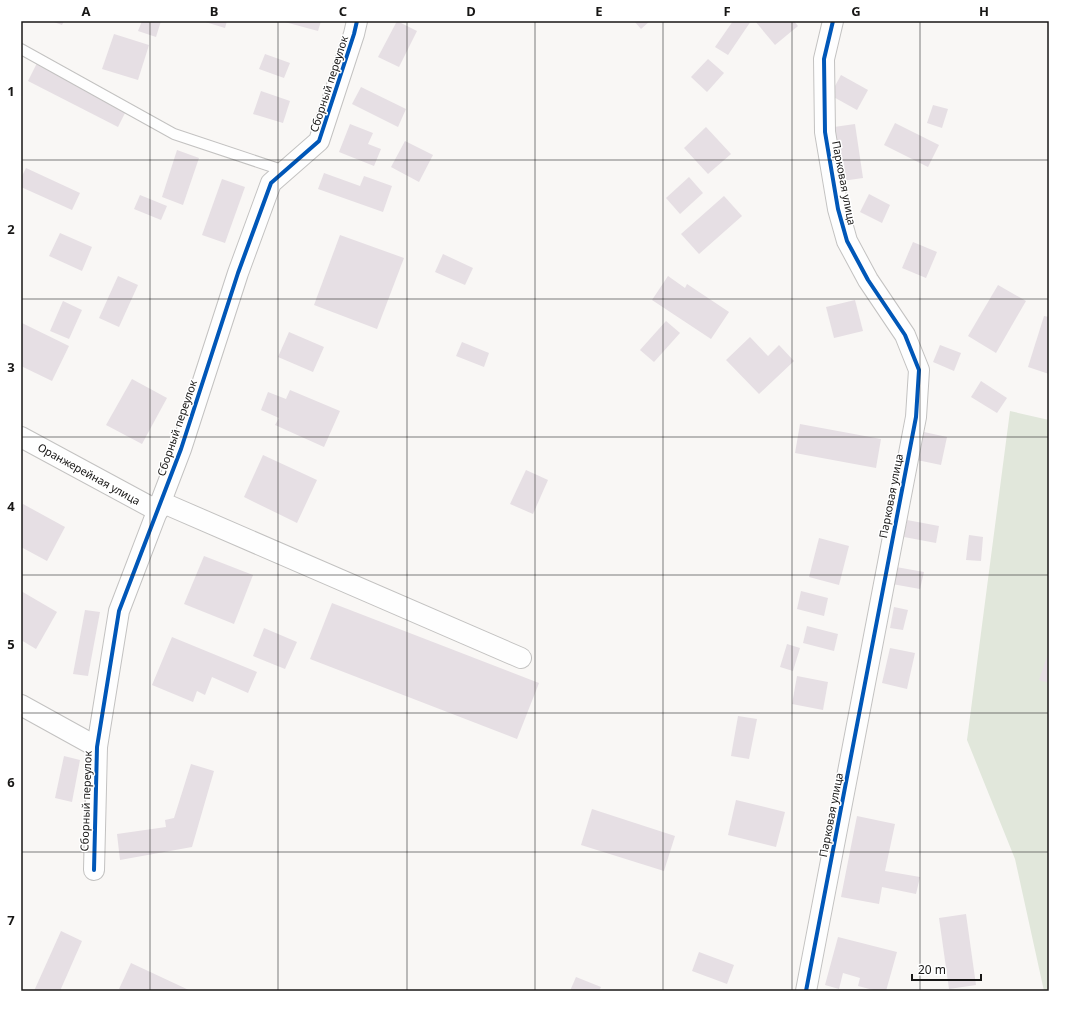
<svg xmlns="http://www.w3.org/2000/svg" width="1070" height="1012" viewBox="0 0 1070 1012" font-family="'Noto Sans',sans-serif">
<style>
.green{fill:#e1e7db}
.building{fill:#e6dfe4}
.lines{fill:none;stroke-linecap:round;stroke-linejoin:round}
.service-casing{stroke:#c3c2c1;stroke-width:12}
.minor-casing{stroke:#c3c2c1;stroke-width:22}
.service{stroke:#fefefe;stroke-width:10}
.minor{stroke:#fefefe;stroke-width:20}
.cycleway-casing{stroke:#fff;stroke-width:6}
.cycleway{stroke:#0057b8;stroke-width:4}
.grid{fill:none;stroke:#181716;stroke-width:1;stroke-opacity:0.55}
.labels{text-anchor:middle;stroke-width:3;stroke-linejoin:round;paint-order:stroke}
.street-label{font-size:11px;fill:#181716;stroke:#fff}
.neatline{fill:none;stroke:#181716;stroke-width:1.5}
.grid-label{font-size:13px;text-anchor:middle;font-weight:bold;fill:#181716}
</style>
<rect width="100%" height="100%" fill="#f9f7f5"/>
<polygon class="green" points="1010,411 1049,420 1049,991 1044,991 1015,859 967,740"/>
<g class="building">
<polygon points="51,21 64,21 62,25"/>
<polygon points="142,21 161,21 156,37 138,31"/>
<polygon points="202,21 227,21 225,28"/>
<polygon points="281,21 321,21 318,31"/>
<polygon points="397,21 417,31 399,67 378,57"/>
<polygon points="634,21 650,21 641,29"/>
<polygon points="733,21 751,21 728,55 715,47"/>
<polygon points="755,21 794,21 798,26 775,45"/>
<polygon points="114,34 149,45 138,80 102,69"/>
<polygon points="265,54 290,63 284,78 259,69"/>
<polygon points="708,59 724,73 707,92 691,77"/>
<polygon points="37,63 127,109 118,127 28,81"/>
<polygon points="841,75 868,90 857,110 830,95"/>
<polygon points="361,87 406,109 398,127 352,104"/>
<polygon points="261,91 290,101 283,123 253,114"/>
<polygon points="933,105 948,109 942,128 927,123"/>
<polygon points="895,123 939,145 928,167 884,145"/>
<polygon points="350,124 373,133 368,144 381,149 374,166 339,152"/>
<polygon points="855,124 863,178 842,181 834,127"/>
<polygon points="706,127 731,154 708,174 684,148"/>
<polygon points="405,141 433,155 419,182 391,167"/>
<polygon points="177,150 199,158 183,205 162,197"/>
<polygon points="26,168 80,193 72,210 21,187 21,178"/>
<polygon points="324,173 360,186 364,176 392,186 383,212 318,189"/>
<polygon points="689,177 703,193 680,214 666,198"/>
<polygon points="222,179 245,187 225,243 202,235"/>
<polygon points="869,194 890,205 882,223 860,212"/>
<polygon points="140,195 167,206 161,220 134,209"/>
<polygon points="724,196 742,216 699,254 681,234"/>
<polygon points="60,233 92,247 82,271 49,256"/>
<polygon points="340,235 404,258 377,329 314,305"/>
<polygon points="913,242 937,252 926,278 902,268"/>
<polygon points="443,254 473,268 465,285 435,272"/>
<polygon points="118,276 138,285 119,327 99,318"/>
<polygon points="668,276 685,288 687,284 729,312 711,339 652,300"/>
<polygon points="998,285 1026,301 996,353 968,336"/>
<polygon points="855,300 863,331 834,338 826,307"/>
<polygon points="63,301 82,310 69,339 50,331"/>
<polygon points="1044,316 1049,317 1049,374 1028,367"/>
<polygon points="666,321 680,333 654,362 640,350"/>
<polygon points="22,323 69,346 52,381 21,366"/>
<polygon points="289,332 324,347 313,372 278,357"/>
<polygon points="750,337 768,356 779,345 794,361 759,394 726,360"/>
<polygon points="462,342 489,353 484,367 456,356"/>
<polygon points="940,345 961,353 954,371 933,362"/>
<polygon points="132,379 167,398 142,444 106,425"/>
<polygon points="981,381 1007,398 997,413 971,397"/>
<polygon points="290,390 340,411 324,447 275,425 279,418 261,410 268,392 286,399"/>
<polygon points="800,424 881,439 876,468 795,453"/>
<polygon points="924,432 947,437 941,465 917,460"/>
<polygon points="263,455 317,480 297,523 244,497"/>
<polygon points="526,470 548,480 533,514 510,504"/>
<polygon points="23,504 65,527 47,561 21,547 21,506"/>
<polygon points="907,520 939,526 936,543 904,537"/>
<polygon points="969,535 983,537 981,561 966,560"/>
<polygon points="819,538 849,546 839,585 809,577"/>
<polygon points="204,556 253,575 234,624 184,604"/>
<polygon points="896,567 924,572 920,589 892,584"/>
<polygon points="21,591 57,612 36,649 21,640"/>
<polygon points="801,591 828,598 824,616 797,609"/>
<polygon points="332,603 539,683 517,739 310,659"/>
<polygon points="894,607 908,610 903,630 890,628"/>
<polygon points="85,610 100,612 88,676 73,674"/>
<polygon points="807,626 838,634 834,651 803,643"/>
<polygon points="264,628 297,642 285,669 253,656"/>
<polygon points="172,637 257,672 248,693 212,677 205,695 197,691 193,702 152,685"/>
<polygon points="787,644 800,648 793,671 780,667"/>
<polygon points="890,648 915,653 907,689 882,683"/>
<polygon points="1049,651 1049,683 1039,680"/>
<polygon points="797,676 828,682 823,710 792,704"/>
<polygon points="738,716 757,719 749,759 731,756"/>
<polygon points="64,756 80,760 72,802 55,798"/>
<polygon points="191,764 214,771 192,847 120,860 117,834 166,827 165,820 174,818"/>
<polygon points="736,800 785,812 776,847 728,835"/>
<polygon points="592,809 675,836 664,871 581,845"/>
<polygon points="857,816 895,824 885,871 920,877 916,894 882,887 879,904 841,897"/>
<polygon points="966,914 976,985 949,989 939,918"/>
<polygon points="61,931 82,941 60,991 34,991"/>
<polygon points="838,937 897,952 886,991 877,991 858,986 860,978 843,973 839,989 825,985"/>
<polygon points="699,952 734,965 727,984 692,971"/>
<polygon points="131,963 191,991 124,991 119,989"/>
<polygon points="576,977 601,987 599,991 570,991"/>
</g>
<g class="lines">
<defs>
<polyline id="service" points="21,49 174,134 285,171"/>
<g id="minor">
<polyline points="21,437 158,511"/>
<polyline points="161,502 521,658"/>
<polyline points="21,705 97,747"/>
<polyline points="94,870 97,747 119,611 181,449 238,273 271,183 319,141 354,34 357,21"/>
<polyline points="806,991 916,417 919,370 905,335 868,280 847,241 838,209 825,132 824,59 833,21"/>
</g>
</defs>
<use href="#service" class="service-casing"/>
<use href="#minor" class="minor-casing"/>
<use href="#service" class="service"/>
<use href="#minor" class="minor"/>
<defs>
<g id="cycleway">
<polyline points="94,870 97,747 119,611 181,449 238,273 271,183 319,141 354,34 357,21"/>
<polyline points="806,991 916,417 919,370 905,335 868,280 847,241 838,209 825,132 824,59 833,21"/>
</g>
</defs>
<use href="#cycleway" class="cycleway-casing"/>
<use href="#cycleway" class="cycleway"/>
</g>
<path class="grid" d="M 150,21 L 150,991M 278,21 L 278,991M 407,21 L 407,991M 535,21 L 535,991M 663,21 L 663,991M 792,21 L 792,991M 920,21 L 920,991M 21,160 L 1049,160M 21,299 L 1049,299M 21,437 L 1049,437M 21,575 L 1049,575M 21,713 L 1049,713M 21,852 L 1049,852"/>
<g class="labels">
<g class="street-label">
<text transform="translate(329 84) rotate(-72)" y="4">Сборный переулок</text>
<text transform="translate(844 183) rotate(79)" y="4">Парковая улица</text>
<text transform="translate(177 428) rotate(-71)" y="4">Сборный переулок</text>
<text transform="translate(89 474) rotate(29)" y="4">Оранжерейная улица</text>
<text transform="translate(891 496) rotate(-79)" y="4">Парковая улица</text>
<text transform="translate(86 801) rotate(-88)" y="4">Сборный переулок</text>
<text transform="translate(831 815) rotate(-79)" y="4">Парковая улица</text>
</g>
</g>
<rect width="1070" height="1012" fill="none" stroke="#ffffff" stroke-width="44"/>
<path d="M912 974v6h69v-6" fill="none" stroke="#181716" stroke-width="2"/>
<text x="918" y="974" font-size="12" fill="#181716" stroke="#ffffff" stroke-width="3" paint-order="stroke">20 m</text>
<rect x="22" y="22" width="1026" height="968" class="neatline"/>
<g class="grid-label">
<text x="86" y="16">A</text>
<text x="214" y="16">B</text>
<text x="343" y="16">C</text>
<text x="471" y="16">D</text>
<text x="599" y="16">E</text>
<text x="727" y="16">F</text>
<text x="856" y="16">G</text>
<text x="984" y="16">H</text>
<text x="11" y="96">1</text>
<text x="11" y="234">2</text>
<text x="11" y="372">3</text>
<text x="11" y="511">4</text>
<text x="11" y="649">5</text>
<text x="11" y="787">6</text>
<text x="11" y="925">7</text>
</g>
</svg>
